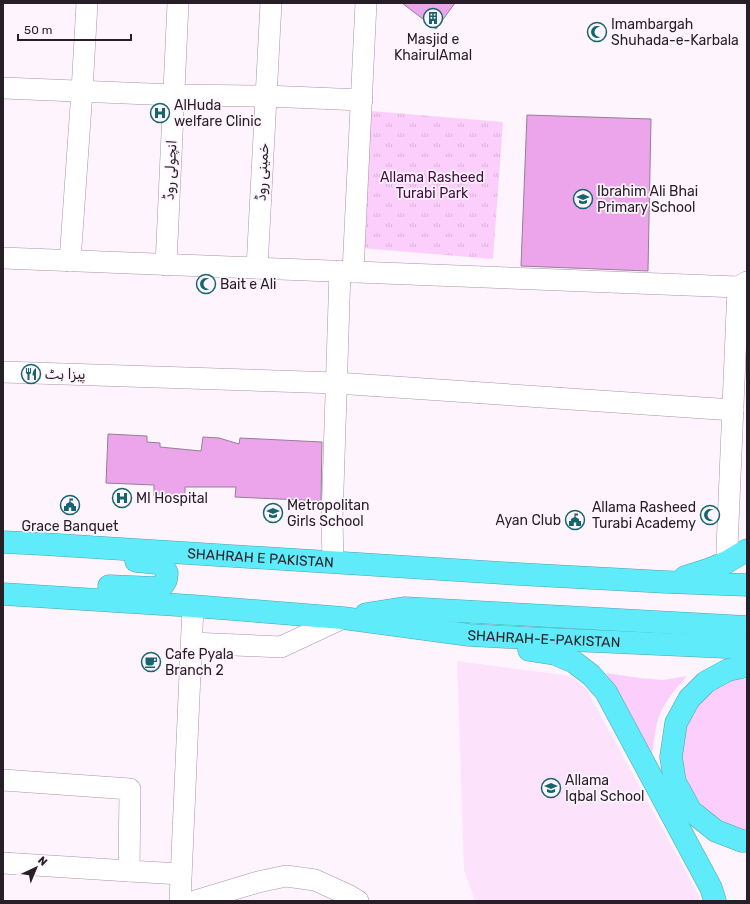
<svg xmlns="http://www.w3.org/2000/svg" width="750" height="904" viewBox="0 0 750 904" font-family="Rubik,'Noto Sans Arabic',sans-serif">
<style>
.built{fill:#fce3fb}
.grass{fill:#fccefb}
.park{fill:url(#park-tufts)}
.building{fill:#eca5eb;stroke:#957e95}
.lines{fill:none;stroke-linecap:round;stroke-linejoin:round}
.minor-casing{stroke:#a992a9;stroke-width:22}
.highway-casing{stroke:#4ba3b0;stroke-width:23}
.minor{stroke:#fff;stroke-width:21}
.highway{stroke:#5febf9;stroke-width:22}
.labels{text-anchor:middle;stroke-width:3.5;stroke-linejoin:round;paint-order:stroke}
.poi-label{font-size:14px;fill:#271e27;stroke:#fef4fe;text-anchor:start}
.street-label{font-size:14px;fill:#271e27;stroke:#fef4fe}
.park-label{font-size:14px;fill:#48094a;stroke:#fef4fe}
</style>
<defs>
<pattern id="park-tufts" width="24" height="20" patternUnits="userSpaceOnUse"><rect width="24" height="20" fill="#fccefb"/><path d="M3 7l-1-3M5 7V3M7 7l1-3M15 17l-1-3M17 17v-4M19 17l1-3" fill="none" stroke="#d8b0d7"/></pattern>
</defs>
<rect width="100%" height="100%" fill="#fef4fe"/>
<polygon class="built" points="457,661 564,675 574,678 587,690 699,896 700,901 475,901 464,870"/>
<g class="grass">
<path d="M 606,673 L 640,678 L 663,680 L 687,676 C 677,687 666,700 660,714 C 655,726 654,742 652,755 Z"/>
<polygon points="736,678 747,679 747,830 723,824 704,807 687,787 680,755 687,715 715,686"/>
</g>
<polygon class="park" points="371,111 503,122 493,259 361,248"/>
<g class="building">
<polygon points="402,3 455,3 436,29"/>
<polygon points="527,115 651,119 648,271 521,266"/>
<polygon points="108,434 147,436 147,442 160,443 160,447 201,451 203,437 219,438 239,444 240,438 322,442 321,501 235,497 236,487 185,487 185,499 154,496 154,485 106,483"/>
</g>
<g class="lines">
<defs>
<g id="minor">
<polyline points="3,88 174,95 266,96 362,100"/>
<polyline points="3,258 738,287"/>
<polyline points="70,261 82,91 87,3"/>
<polyline points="166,265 178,3"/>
<polyline points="257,268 271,3"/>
<polyline points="353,272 366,3"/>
<polyline points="3,372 336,383 733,410"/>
<polyline points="333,562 332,520 340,271"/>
<polyline points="727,562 727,548 738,287 747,282"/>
<polyline points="192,643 281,647 343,618"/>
<polyline points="3,780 130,789 129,871 181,874"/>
<polyline points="3,863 129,871"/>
<polyline points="180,901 193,606"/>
<polyline points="195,901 258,882 286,876 315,880 348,895 358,901"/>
</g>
<g id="highway">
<path id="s1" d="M 3,542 L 43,544 L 518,574 L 666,582 L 747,585"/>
<polyline points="685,577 710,569 727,562 747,550"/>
<polyline points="109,586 155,588 163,585 166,580 167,573 163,566 157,563 136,561"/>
<path id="s2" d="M 3,594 L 193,606 L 343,618 L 469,635 L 526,638 L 747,648"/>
<polyline points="366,614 404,608 747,627"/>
<polyline points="529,650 555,654 574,662 591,675 606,692 711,888 715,901"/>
<polyline points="747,666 728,670 706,682 689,699 676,723 671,757 675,782 691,811 716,831 742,841 747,841"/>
</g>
</defs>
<use href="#minor" class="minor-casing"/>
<use href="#highway" class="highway-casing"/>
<use href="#minor" class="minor"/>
<use href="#highway" class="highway"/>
</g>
<defs>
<symbol id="building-ring" viewBox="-11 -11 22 22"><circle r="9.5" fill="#fef4fe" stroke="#17656c" stroke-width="1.5"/><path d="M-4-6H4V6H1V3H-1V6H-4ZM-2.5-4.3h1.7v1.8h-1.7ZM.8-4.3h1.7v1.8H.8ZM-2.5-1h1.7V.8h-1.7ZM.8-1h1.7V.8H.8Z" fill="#17656c"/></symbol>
<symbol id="mosque-ring" viewBox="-11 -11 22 22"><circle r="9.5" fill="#fef4fe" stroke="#17656c" stroke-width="1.5"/><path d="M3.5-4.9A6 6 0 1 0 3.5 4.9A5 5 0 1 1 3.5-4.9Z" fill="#17656c"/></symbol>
<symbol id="hospital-ring" viewBox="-11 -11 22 22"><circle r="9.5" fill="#fef4fe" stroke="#17656c" stroke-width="1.5"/><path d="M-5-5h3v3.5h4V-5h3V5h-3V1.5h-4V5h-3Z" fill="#17656c"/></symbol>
<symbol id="school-ring" viewBox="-11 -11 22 22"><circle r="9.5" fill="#fef4fe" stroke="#17656c" stroke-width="1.5"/><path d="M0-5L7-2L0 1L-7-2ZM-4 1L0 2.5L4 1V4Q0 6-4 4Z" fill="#17656c"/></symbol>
<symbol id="restaurant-ring" viewBox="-11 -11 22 22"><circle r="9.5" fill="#fef4fe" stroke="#17656c" stroke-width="1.5"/><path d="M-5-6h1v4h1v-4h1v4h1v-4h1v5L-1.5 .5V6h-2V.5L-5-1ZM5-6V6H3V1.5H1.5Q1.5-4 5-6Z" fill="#17656c"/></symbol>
<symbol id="civic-ring" viewBox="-11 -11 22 22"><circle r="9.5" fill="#fef4fe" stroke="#17656c" stroke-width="1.5"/><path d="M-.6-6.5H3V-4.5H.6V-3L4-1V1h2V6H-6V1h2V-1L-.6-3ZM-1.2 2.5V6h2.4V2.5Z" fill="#17656c"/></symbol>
<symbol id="cafe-ring" viewBox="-11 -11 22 22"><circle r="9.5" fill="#fef4fe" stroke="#17656c" stroke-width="1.5"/><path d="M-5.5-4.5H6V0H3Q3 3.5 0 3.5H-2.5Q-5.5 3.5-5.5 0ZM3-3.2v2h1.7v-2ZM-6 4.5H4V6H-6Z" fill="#17656c"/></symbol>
</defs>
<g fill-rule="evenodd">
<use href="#building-ring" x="422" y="7" width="22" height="22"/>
<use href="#mosque-ring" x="586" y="21" width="22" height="22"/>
<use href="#hospital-ring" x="149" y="102" width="22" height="22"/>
<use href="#school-ring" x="572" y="188" width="22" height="22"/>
<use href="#mosque-ring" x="195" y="273" width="22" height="22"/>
<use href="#restaurant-ring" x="20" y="363" width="22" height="22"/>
<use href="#hospital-ring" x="111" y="487" width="22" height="22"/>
<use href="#civic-ring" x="59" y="494" width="22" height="22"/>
<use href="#school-ring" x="262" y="502" width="22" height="22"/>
<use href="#mosque-ring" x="699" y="504" width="22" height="22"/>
<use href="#civic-ring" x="564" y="509" width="22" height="22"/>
<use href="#cafe-ring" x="140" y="651" width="22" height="22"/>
<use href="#school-ring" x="540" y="777" width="22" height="22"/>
</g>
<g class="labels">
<g class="poi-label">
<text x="611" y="29">Imambargah<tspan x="611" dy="16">Shuhada-e-Karbala</tspan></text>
<text x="433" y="44" text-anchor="middle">Masjid e<tspan x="433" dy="16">KhairulAmal</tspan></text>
<text x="174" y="110">AlHuda<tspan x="174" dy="16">welfare Clinic</tspan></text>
<text x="597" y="196">Ibrahim Ali Bhai<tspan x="597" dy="16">Primary School</tspan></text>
<text x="220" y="289">Bait e Ali</text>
<text x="45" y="379">پیزا ہٹ</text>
<text x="136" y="503">MI Hospital</text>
<text x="287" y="510">Metropolitan<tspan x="287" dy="16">Girls School</tspan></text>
<text x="696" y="512" text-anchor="end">Allama Rasheed<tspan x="696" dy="16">Turabi Academy</tspan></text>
<text x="561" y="525" text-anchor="end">Ayan Club</text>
<text x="70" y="531" text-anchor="middle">Grace Banquet</text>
<text x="165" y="659">Cafe Pyala<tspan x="165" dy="16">Branch 2</tspan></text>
<text x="565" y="785">Allama<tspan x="565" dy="16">Iqbal School</tspan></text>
</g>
<g class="street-label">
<text transform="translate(170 170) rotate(-87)" y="5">انچولی روڈ</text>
<text transform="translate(262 172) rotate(-87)" y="5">خمینی روڈ</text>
<text dy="5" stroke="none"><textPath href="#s1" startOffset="258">SHAHRAH E PAKISTAN</textPath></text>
<text dy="5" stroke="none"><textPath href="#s2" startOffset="543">SHAHRAH-E-PAKISTAN</textPath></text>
</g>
<g class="park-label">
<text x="432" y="182">Allama Rasheed<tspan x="432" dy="16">Turabi Park</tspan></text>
</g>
</g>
<rect width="750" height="904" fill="none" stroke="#271e27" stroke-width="8"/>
<g transform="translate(36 868) rotate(44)" stroke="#fef4fe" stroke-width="3" paint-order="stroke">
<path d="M0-3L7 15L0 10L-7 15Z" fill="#271e27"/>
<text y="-6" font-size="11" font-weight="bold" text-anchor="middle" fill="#271e27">N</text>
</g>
<path d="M18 34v6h113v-6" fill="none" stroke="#271e27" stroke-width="2"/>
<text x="24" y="34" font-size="12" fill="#271e27" stroke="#fef4fe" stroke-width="3" paint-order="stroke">50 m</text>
</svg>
